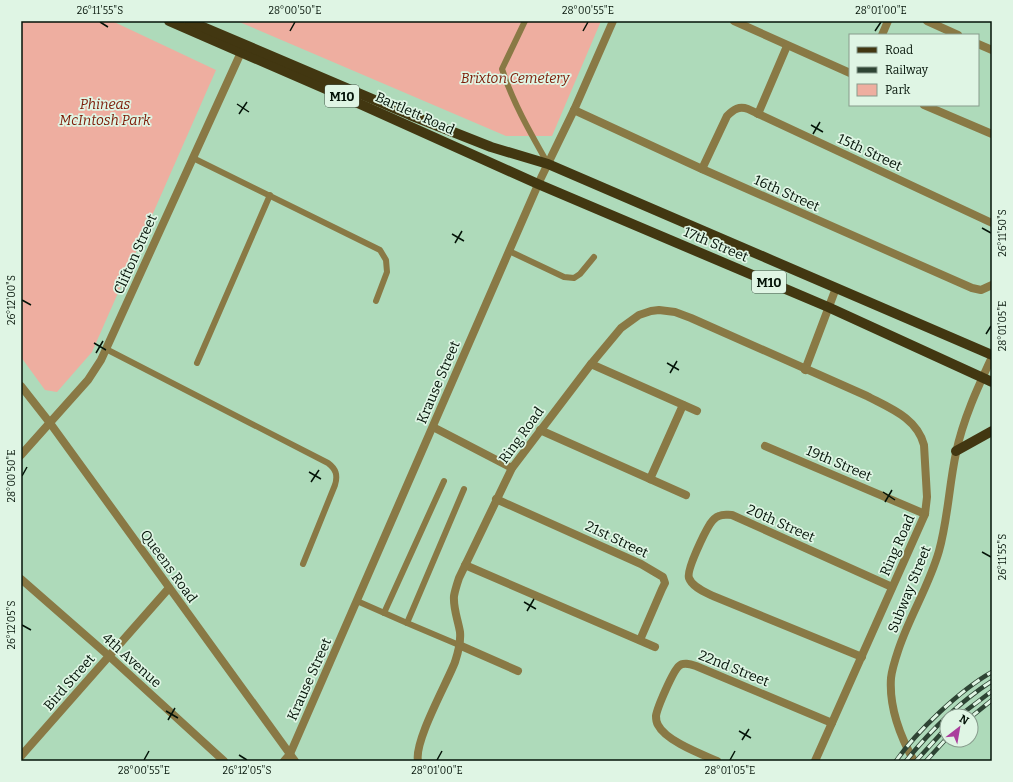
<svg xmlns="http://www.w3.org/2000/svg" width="1013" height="782" viewBox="0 0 1013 782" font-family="Bitter,serif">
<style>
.green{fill:#eeaea0}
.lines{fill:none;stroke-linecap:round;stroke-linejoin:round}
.service{stroke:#897945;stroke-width:6}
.minor{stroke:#897945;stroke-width:8}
.tertiary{stroke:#897945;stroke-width:8}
.primary{stroke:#423711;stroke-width:10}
.rail-casing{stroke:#2e4434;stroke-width:4.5}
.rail{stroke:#dff5e4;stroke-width:3;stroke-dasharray:9;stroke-linecap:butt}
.ticks{fill:none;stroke:#041308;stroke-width:1.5}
.labels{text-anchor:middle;stroke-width:3.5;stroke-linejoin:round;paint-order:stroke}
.shield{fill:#dff5e4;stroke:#46574a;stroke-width:1}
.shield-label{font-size:13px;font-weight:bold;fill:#041308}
.park-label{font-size:14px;font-style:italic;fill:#7c1b07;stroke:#dff5e4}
.street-label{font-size:14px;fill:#041308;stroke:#dff5e4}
.neatline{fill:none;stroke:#041308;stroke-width:1.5}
.ticks-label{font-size:10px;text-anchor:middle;fill:#041308}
</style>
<rect width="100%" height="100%" fill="#aedaba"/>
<g class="green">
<polygon points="21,21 112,21 216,70 92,352 57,392 45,390 21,357"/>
<polygon points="237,21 601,21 552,136 506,136"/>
</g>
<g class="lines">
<g class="service">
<path d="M 525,21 L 502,69 C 513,103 531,134 548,164"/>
<polyline points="193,158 380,250 386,260 387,272 376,301"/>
<polyline points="509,251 564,277 574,278 580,274 594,257"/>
<path d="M 106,349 L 328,463 C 336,469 338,475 335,485 L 303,564"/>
<polyline points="197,363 270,195"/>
<polyline points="357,601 407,623 464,489"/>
<polyline points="384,613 444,481"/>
<polyline points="407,623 459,645"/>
</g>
<g class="minor">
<polyline points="734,21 850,73"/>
<polyline points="927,21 958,35"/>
<polyline points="882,35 888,21"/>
<polyline points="978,44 992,50"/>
<polyline points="924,105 992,134"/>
<polyline points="574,110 702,169 972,288 981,290 992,285"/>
<polyline points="758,114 787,46"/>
<path d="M 702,169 L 727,116 C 734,109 739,106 748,109 L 992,223"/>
<polyline points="591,364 697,411"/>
<polyline points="805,370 836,288"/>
<polyline points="433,427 512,468"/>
<polyline points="540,430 686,495"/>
<polyline points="765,446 925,514"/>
<polyline points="21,455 88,380 101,360 243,48"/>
<polyline points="650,479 683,405"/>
<polyline points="496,499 641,564 663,577 665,583 662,589 640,640"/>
<polyline points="465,565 655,647"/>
<polyline points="21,579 109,656 224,761"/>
<polyline points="459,645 518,671"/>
<path d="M 862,657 L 713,596 C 705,592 692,587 689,578 C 686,570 705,532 710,524 C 712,521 716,517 719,516 C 723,514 727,515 732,515 L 892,587"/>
<polyline points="21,756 169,588"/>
<polyline points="284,761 290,754 540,180 574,110 613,21"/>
<path d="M 418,761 C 414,741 447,683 455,662 C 458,653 461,642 460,632 C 458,620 453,608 454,596 C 455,590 457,584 459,578 L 512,468 L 591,364 L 621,328 L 639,315 L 651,311 L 659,310 L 675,312 L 691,318 L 867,396 C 890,408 917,418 924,445 L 927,497 L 925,514 L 815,761"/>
<path d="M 717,761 C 701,754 666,741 658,725 C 656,722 656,719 656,716 C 657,708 673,671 679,666 C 683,662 690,664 696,666 L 832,723"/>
</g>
<g class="tertiary">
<polyline points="21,386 50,423 295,761"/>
<path d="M 914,761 C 900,736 889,707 891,678 C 892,669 895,660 898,651 C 909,617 929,586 939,551 C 948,519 949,485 956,453 C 963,419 978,387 992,357"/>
</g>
<g class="primary">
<polyline points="169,21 351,100 538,184 828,307 992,382"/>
<polyline points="189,21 410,115 491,147 548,164 992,355"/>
<polyline points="956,451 992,431"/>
</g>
<defs>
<g id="rail">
<polyline points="959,716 992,691"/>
<polyline points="971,717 992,700"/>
<path d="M 896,761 C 917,731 960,690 992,672"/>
<path d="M 906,761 C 931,730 958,703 992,681"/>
<polyline points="916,761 947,727"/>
<polyline points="926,761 947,738"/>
</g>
</defs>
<use href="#rail" class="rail-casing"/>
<use href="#rail" class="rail"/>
</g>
<path class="ticks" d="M 100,22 L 108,27M 290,31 L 295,22M 583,31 L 588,22M 875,31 L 881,22M 237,104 L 249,112M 239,114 L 247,102M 811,125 L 823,132M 813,134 L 820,122M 982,228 L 991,233M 452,234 L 464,241M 455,243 L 462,231M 22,300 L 31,305M 986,334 L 991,326M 94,343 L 106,350M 96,353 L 103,341M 667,363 L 679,370M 670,373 L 677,361M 309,472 L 321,479M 22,476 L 27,467M 311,482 L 319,470M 883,492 L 895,500M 885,502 L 892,490M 982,552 L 991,557M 524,602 L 536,609M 527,611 L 534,599M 22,625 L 31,630M 166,711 L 178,718M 168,720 L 175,708M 739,731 L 751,738M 742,740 L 749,729M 239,755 L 247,760M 144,760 L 149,751M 437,760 L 442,751M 730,760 L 735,751"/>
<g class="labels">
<g class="shield">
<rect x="325" y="85" width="34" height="22" rx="3"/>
<rect x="752" y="271" width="34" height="22" rx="3"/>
</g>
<g class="shield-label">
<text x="342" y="101">M10</text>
<text x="769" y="287">M10</text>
</g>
<g class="park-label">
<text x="515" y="83">Brixton Cemetery</text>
<text x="105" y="109">Phineas<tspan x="105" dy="16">McIntosh Park</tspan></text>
</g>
<g class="street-label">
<text transform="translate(415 113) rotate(24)" y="5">Bartlett Road</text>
<text transform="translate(870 152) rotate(25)" y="5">15th Street</text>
<text transform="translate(787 193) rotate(24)" y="5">16th Street</text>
<text transform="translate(716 244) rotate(23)" y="5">17th Street</text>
<text transform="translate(135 254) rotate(-66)" y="5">Clifton Street</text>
<text transform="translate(438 382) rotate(-67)" y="5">Krause Street</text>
<text transform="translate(521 435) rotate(-54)" y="5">Ring Road</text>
<text transform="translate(839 463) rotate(23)" y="5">19th Street</text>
<text transform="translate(781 523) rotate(24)" y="5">20th Street</text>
<text transform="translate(617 539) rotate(25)" y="5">21st Street</text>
<text transform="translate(897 545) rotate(-66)" y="5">Ring Road</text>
<text transform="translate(169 566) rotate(54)" y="5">Queens Road</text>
<text transform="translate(909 589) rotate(-68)" y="5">Subway Street</text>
<text transform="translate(132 660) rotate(42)" y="5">4th Avenue</text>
<text transform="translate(734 668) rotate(22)" y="5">22nd Street</text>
<text transform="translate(309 679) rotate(-66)" y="5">Krause Street</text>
<text transform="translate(69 682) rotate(-49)" y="5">Bird Street</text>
</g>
</g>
<rect width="1013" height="782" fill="none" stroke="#dff5e4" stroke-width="44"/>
<rect x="849" y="34" width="130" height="72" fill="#dff5e4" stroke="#879b8c"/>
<rect x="857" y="47" width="20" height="6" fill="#423711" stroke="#879b8c"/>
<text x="885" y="54" font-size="12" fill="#041308">Road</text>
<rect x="857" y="67" width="20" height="6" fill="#2e4434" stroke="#879b8c"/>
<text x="885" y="74" font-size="12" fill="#041308">Railway</text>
<rect x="857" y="84" width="20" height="12" fill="#eeaea0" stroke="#879b8c"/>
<text x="885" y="94" font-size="12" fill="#041308">Park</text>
<g transform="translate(959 728) rotate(31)"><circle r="19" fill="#dff5e4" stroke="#879b8c"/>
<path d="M0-3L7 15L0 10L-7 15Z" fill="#aa3e9d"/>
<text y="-6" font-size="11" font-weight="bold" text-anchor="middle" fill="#041308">N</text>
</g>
<rect x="22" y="22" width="969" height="738" class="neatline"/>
<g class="ticks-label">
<text x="100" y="14">26°11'55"S</text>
<text x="295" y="14">28°00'50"E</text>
<text x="588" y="14">28°00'55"E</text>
<text x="881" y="14">28°01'00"E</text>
<text transform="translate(1002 233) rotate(-90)" y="4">26°11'50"S</text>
<text transform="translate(11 300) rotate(-90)" y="4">26°12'00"S</text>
<text transform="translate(1002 326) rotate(-90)" y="4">28°01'05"E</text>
<text transform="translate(11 476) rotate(-90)" y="4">28°00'50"E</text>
<text transform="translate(1002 557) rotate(-90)" y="4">26°11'55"S</text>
<text transform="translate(11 625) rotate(-90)" y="4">26°12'05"S</text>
<text x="144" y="774">28°00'55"E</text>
<text x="247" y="774">26°12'05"S</text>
<text x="437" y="774">28°01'00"E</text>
<text x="730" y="774">28°01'05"E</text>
</g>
</svg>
